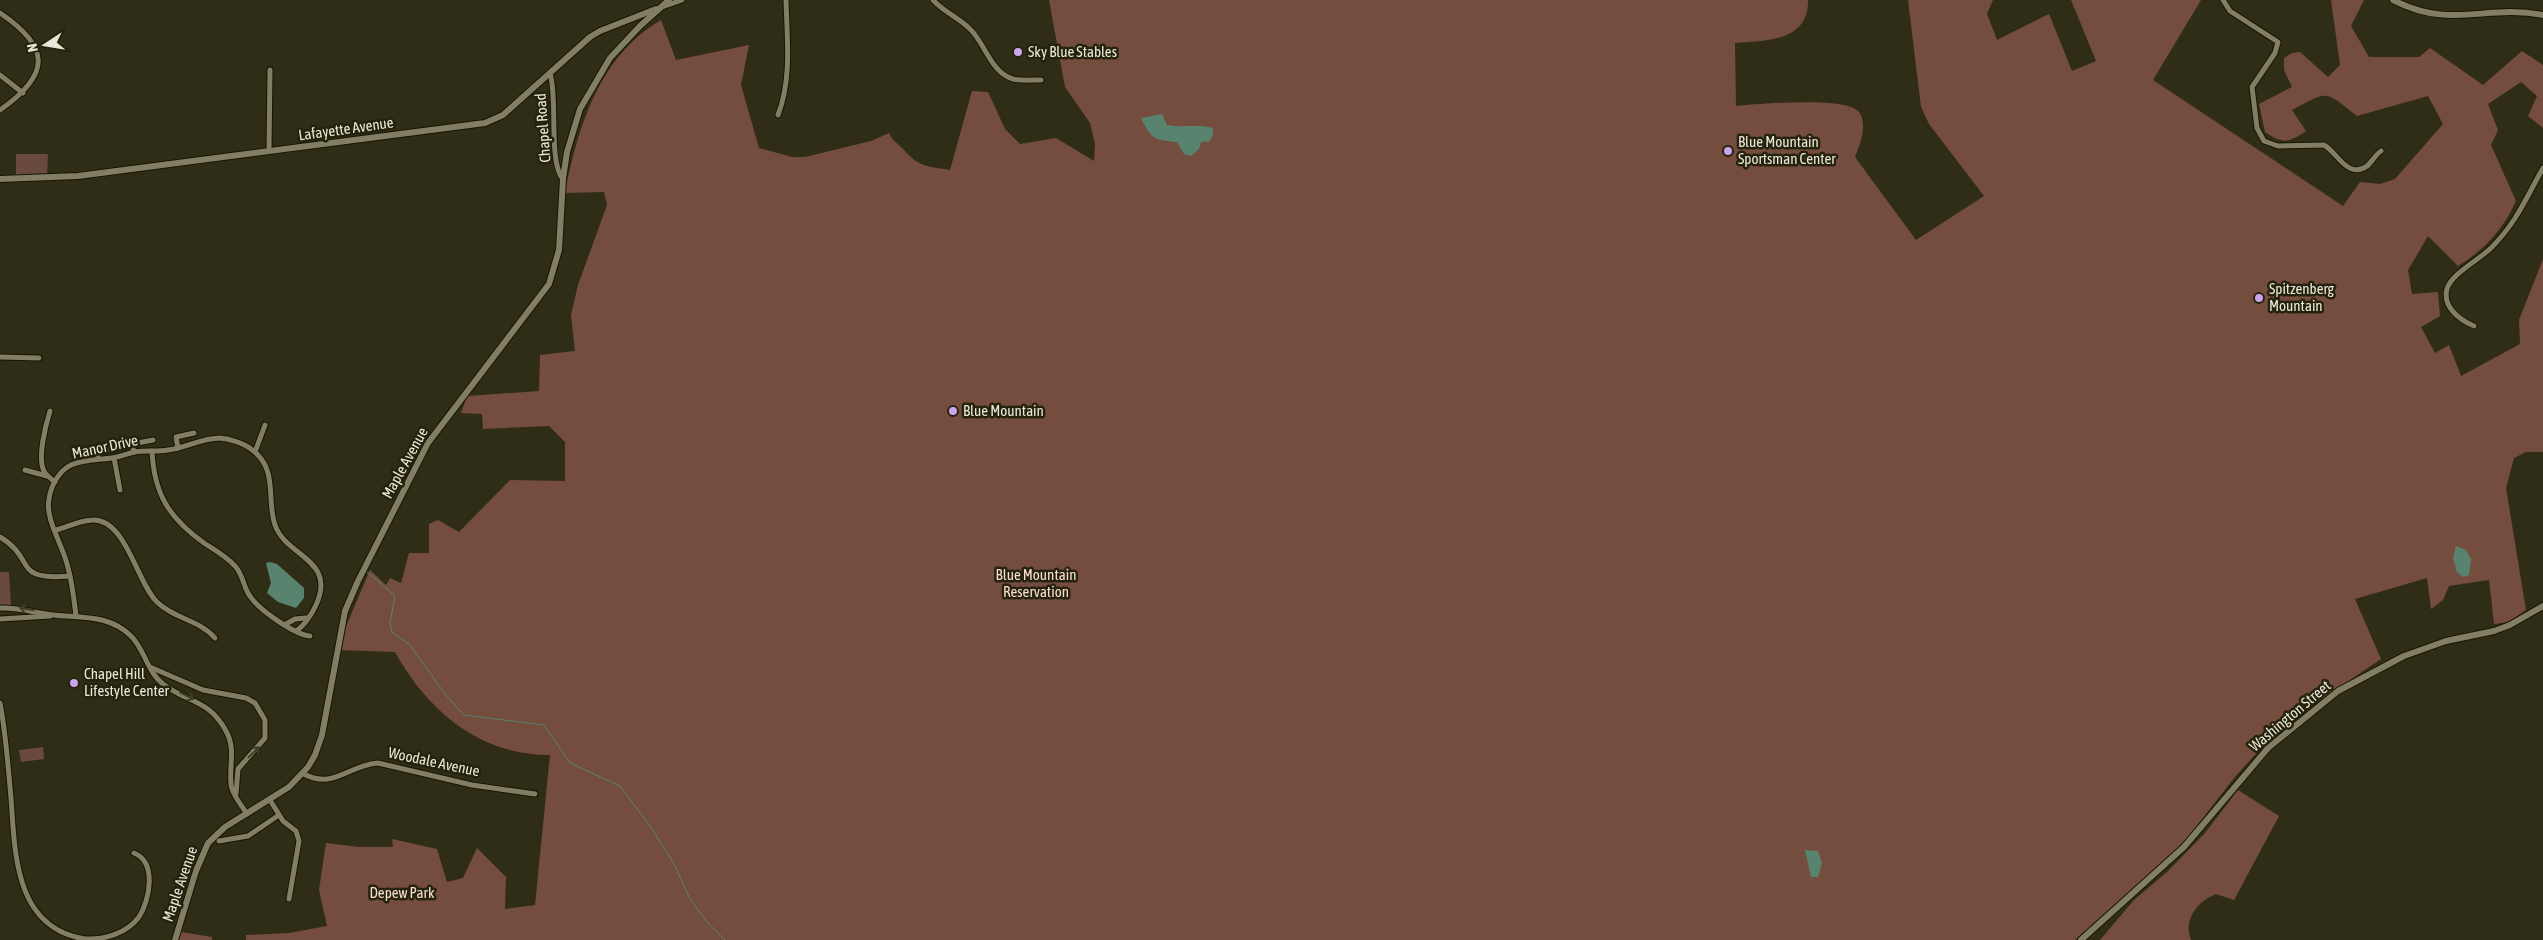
<svg xmlns="http://www.w3.org/2000/svg" width="2543" height="940" viewBox="0 0 2543 940" font-family="'Asap Condensed',sans-serif">
<style>
.green{fill:#6a4a3f}
.forest{fill:#744d3f}
.water{fill:#58846f}
.lines{fill:none;stroke-linecap:round;stroke-linejoin:round}
.stream{stroke:#58846f;stroke-width:1}
.minor-casing{stroke:#181501;stroke-width:7}
.tertiary-casing{stroke:#181501;stroke-width:8}
.minor{stroke:#817e64;stroke-width:5}
.tertiary{stroke:#817e64;stroke-width:6}
.oneway{stroke:#413e26}
.poi-dot{fill:#c9a5ee;stroke:#26230c;stroke-width:2}
.labels{text-anchor:middle;stroke-width:5;stroke-linejoin:round;paint-order:stroke}
.poi-label{font-size:15px;fill:#e9e7d9;stroke:#26230c;text-anchor:start}
.street-label{font-size:15px;fill:#e9e7d9;stroke:#26230c}
.park-label{font-size:15px;fill:#f9dcd2;stroke:#26230c}
</style>
<rect width="100%" height="100%" fill="#302d16"/>
<g class="green">
<polygon points="16,154 48,154 47,175 16,175"/>
<polygon points="0,572 9,572 11,605 0,606"/>
<polygon points="43,747 44,759 21,762 19,750"/>
</g>
<g class="forest">
<path d="M 1049,0 L 1808,0 C 1809,41 1766,41 1735,43 L 1736,106 C 1758,104 1847,96 1859,112 C 1868,125 1860,144 1855,157 L 1916,240 L 1984,196 L 1929,124 L 1921,107 L 1908,0 L 1993,0 L 1987,14 L 1997,40 L 2049,14 L 2072,71 L 2096,61 L 2071,0 L 2201,0 L 2153,80 L 2343,206 L 2360,182 L 2380,184 L 2395,179 L 2443,124 L 2428,96 L 2357,116 C 2324,90 2329,90 2292,110 L 2306,131 C 2288,143 2283,144 2265,132 L 2259,104 L 2292,87 L 2284,70 L 2284,58 L 2292,53 L 2300,52 L 2328,77 L 2340,65 L 2331,0 L 2364,0 L 2351,26 L 2369,57 L 2419,57 L 2430,48 L 2483,85 L 2522,51 L 2543,65 L 2543,128 L 2528,116 L 2537,96 L 2521,82 L 2488,104 L 2498,130 L 2491,145 L 2516,201 C 2503,230 2484,250 2458,266 L 2428,236 L 2408,270 L 2412,294 L 2438,292 L 2440,316 L 2421,327 L 2435,353 L 2449,345 L 2461,376 L 2520,344 L 2519,320 L 2543,259 L 2543,452 L 2526,452 L 2514,458 L 2506,488 L 2526,610 L 2509,622 L 2494,624 L 2489,580 L 2449,586 L 2443,600 L 2431,609 L 2427,578 L 2355,599 L 2381,659 L 2301,713 L 2264,745 L 2234,778 L 2182,845 L 2075,940 L 246,940 L 246,935 L 289,933 L 327,926 L 319,890 L 326,843 L 359,847 L 393,847 L 392,839 L 437,849 L 447,882 L 463,878 L 477,848 L 506,877 L 505,909 L 535,905 L 550,755 C 479,755 428,711 395,652 L 339,650 L 341,638 L 370,570 L 386,585 L 390,578 L 401,583 L 409,553 L 429,553 L 429,524 L 438,520 L 459,532 L 510,480 L 565,481 L 565,442 L 549,426 L 483,429 L 482,414 L 461,413 L 467,396 L 539,391 L 540,355 L 575,351 L 571,315 L 578,285 L 607,205 L 604,192 L 565,193 C 578,127 599,56 661,20 L 676,60 L 749,45 L 741,85 L 759,148 L 792,157 L 805,157 L 871,141 L 889,133 C 893,142 898,143 904,150 C 920,168 928,166 950,170 L 972,91 L 988,92 L 1005,129 L 1020,144 L 1056,138 L 1094,161 L 1095,144 L 1090,123 L 1065,87 Z"/>
<path d="M 2238,790 L 2279,816 L 2234,900 L 2216,894 C 2198,901 2183,919 2191,940 L 2100,940 L 2134,900 L 2167,872 L 2205,833 Z"/>
<polygon points="181,932 212,937 212,940 179,940"/>
</g>
<g class="water">
<path d="M 1162,114 L 1167,125 C 1183,128 1197,124 1213,128 L 1213,134 L 1210,141 L 1201,142 L 1199,149 L 1191,156 L 1184,154 L 1177,142 C 1154,140 1151,139 1141,118 Z"/>
<polygon points="2456,546 2466,550 2471,559 2469,575 2463,577 2457,572 2453,558"/>
<polygon points="270,562 277,564 304,588 304,598 296,608 278,602 267,593 271,583 266,563"/>
<polygon points="1805,850 1818,851 1822,863 1818,877 1811,877"/>
</g>
<g class="lines">
<polyline class="stream" points="366,571 395,596 390,623 392,632 410,645 445,694 464,715 544,725 570,763 620,786 648,823 673,862 690,899 707,922 725,940"/>
<defs>
<g id="minor">
<path d="M 933,0 C 944,12 959,18 970,29 C 985,43 991,73 1013,79 C 1022,81 1032,80 1041,80"/>
<path d="M 2223,0 L 2230,11 L 2278,42 L 2275,53 L 2252,87 L 2257,128 L 2264,141 L 2278,146 L 2324,145 C 2337,152 2348,180 2367,166 C 2372,162 2375,155 2381,151"/>
<polyline points="662,7 682,0"/>
<path d="M 0,13 C 52,48 50,75 0,110"/>
<path d="M 550,74 C 558,95 548,163 563,179"/>
<polyline points="0,75 23,93"/>
<path d="M 778,115 C 792,79 787,38 786,0"/>
<polyline points="269,150 270,70"/>
<path d="M 2474,326 C 2460,320 2442,307 2447,289 C 2451,274 2480,259 2491,248 C 2517,222 2526,198 2543,168"/>
<polyline points="0,357 39,358"/>
<path d="M 50,411 C 46,424 37,458 44,471 C 46,475 51,479 55,482"/>
<polyline points="178,448 176,437 194,433"/>
<path d="M 152,451 C 154,494 169,518 204,543 C 215,550 226,556 235,566 C 242,573 243,584 248,593 C 256,608 293,634 310,636"/>
<polyline points="134,452 132,444 153,440"/>
<polyline points="255,452 265,425"/>
<polyline points="114,458 120,490"/>
<polyline points="98,459 98,451 115,449"/>
<polyline points="25,470 47,476"/>
<path d="M 56,530 C 67,527 81,520 93,520 C 126,519 137,583 157,602 C 174,619 200,620 215,638"/>
<path d="M 0,537 C 37,559 11,581 70,576"/>
<path d="M 0,608 C 19,607 35,613 53,615 C 80,618 110,614 132,637 C 145,651 148,673 163,684 C 187,703 209,699 226,731 C 236,749 229,765 231,784 C 231,793 242,806 247,814"/>
<path d="M 76,616 C 74,598 72,581 67,564 C 62,544 45,519 49,499 C 51,485 59,471 71,465 C 84,459 99,460 112,458 C 120,457 127,454 134,452 C 145,450 157,452 168,450 C 185,448 202,438 220,438 C 230,439 243,443 251,449 C 279,469 266,499 275,525 C 286,557 337,559 316,605 C 312,614 304,626 296,631"/>
<polyline points="0,619 50,616"/>
<polyline points="286,624 295,619 306,618"/>
<polyline points="150,667 203,690 246,698 255,703 265,720 265,738 238,769 236,794"/>
<path d="M 0,703 C 6,734 8,766 11,798 C 15,852 14,928 85,939 C 105,940 127,933 139,917 C 150,900 157,862 134,853"/>
<path d="M 302,773 C 333,791 348,765 378,763 L 472,785 L 535,794"/>
<polyline points="270,800 283,821 296,831 299,841 289,899"/>
<polyline points="219,841 248,836 279,815"/>
</g>
<g id="tertiary">
<path d="M 2393,0 C 2451,30 2486,4 2543,15"/>
<polyline points="0,179 78,176 485,123 503,115 590,37 600,31 656,9"/>
<polyline points="175,940 196,871 208,843 225,827 289,787 308,767 315,755 322,735 345,611 358,581 428,443 549,284 559,250 563,179 567,152 580,109 610,58 640,26 669,0"/>
<polyline points="2081,940 2184,847 2268,748 2338,691 2404,656 2446,641 2494,631 2510,625 2543,606"/>
</g>
</defs>
<use href="#minor" class="minor-casing"/>
<use href="#tertiary" class="tertiary-casing"/>
<use href="#minor" class="minor"/>
<use href="#tertiary" class="tertiary"/>
</g>
<defs><path id="oneway-shaft" d="M-6 0H5M1.5-3L5.5 0L1.5 3" fill="none" stroke-width="1.6" stroke-linecap="round" stroke-linejoin="round" transform="scale(1.25)"/></defs>
<g class="oneway">
<use href="#oneway-shaft" transform="translate(27 609) rotate(-171)"/>
<use href="#oneway-shaft" transform="translate(187 696) rotate(26)"/>
<use href="#oneway-shaft" transform="translate(254 752) rotate(-44)"/>
</g>
<g class="poi-dot">
<circle cx="1018" cy="52" r="5"/>
<circle cx="1728" cy="151" r="5"/>
<circle cx="2259" cy="298" r="5"/>
<circle cx="953" cy="411" r="5"/>
<circle cx="74" cy="683" r="5"/>
</g>
<g class="labels">
<g class="poi-label">
<text x="1028" y="57">Sky Blue Stables</text>
<text x="1738" y="147">Blue Mountain<tspan x="1738" dy="17">Sportsman Center</tspan></text>
<text x="2269" y="294">Spitzenberg<tspan x="2269" dy="17">Mountain</tspan></text>
<text x="963" y="416">Blue Mountain</text>
<text x="84" y="679">Chapel Hill<tspan x="84" dy="17">Lifestyle Center</tspan></text>
</g>
<g class="street-label">
<text transform="translate(543 128) rotate(-94)" y="5">Chapel Road</text>
<text transform="translate(346 129) rotate(-8)" y="5">Lafayette Avenue</text>
<text transform="translate(105 447) rotate(-12)" y="5">Manor Drive</text>
<text transform="translate(405 463) rotate(-61)" y="5">Maple Avenue</text>
<text transform="translate(2290 716) rotate(-40)" y="5">Washington Street</text>
<text transform="translate(434 762) rotate(12)" y="5">Woodale Avenue</text>
<text transform="translate(180 884) rotate(-71)" y="5">Maple Avenue</text>
</g>
<g class="park-label">
<text x="1036" y="580">Blue Mountain<tspan x="1036" dy="17">Reservation</tspan></text>
<text x="402" y="898">Depew Park</text>
</g>
</g>
<g transform="translate(45 45) rotate(258)" stroke="#26230c" stroke-width="4" paint-order="stroke">
<path d="M0-4L9 19L0 12L-9 19Z" fill="#e9e7d9"/>
<text y="-8" font-size="14" font-weight="bold" text-anchor="middle" fill="#e9e7d9">N</text>
</g>
</svg>
